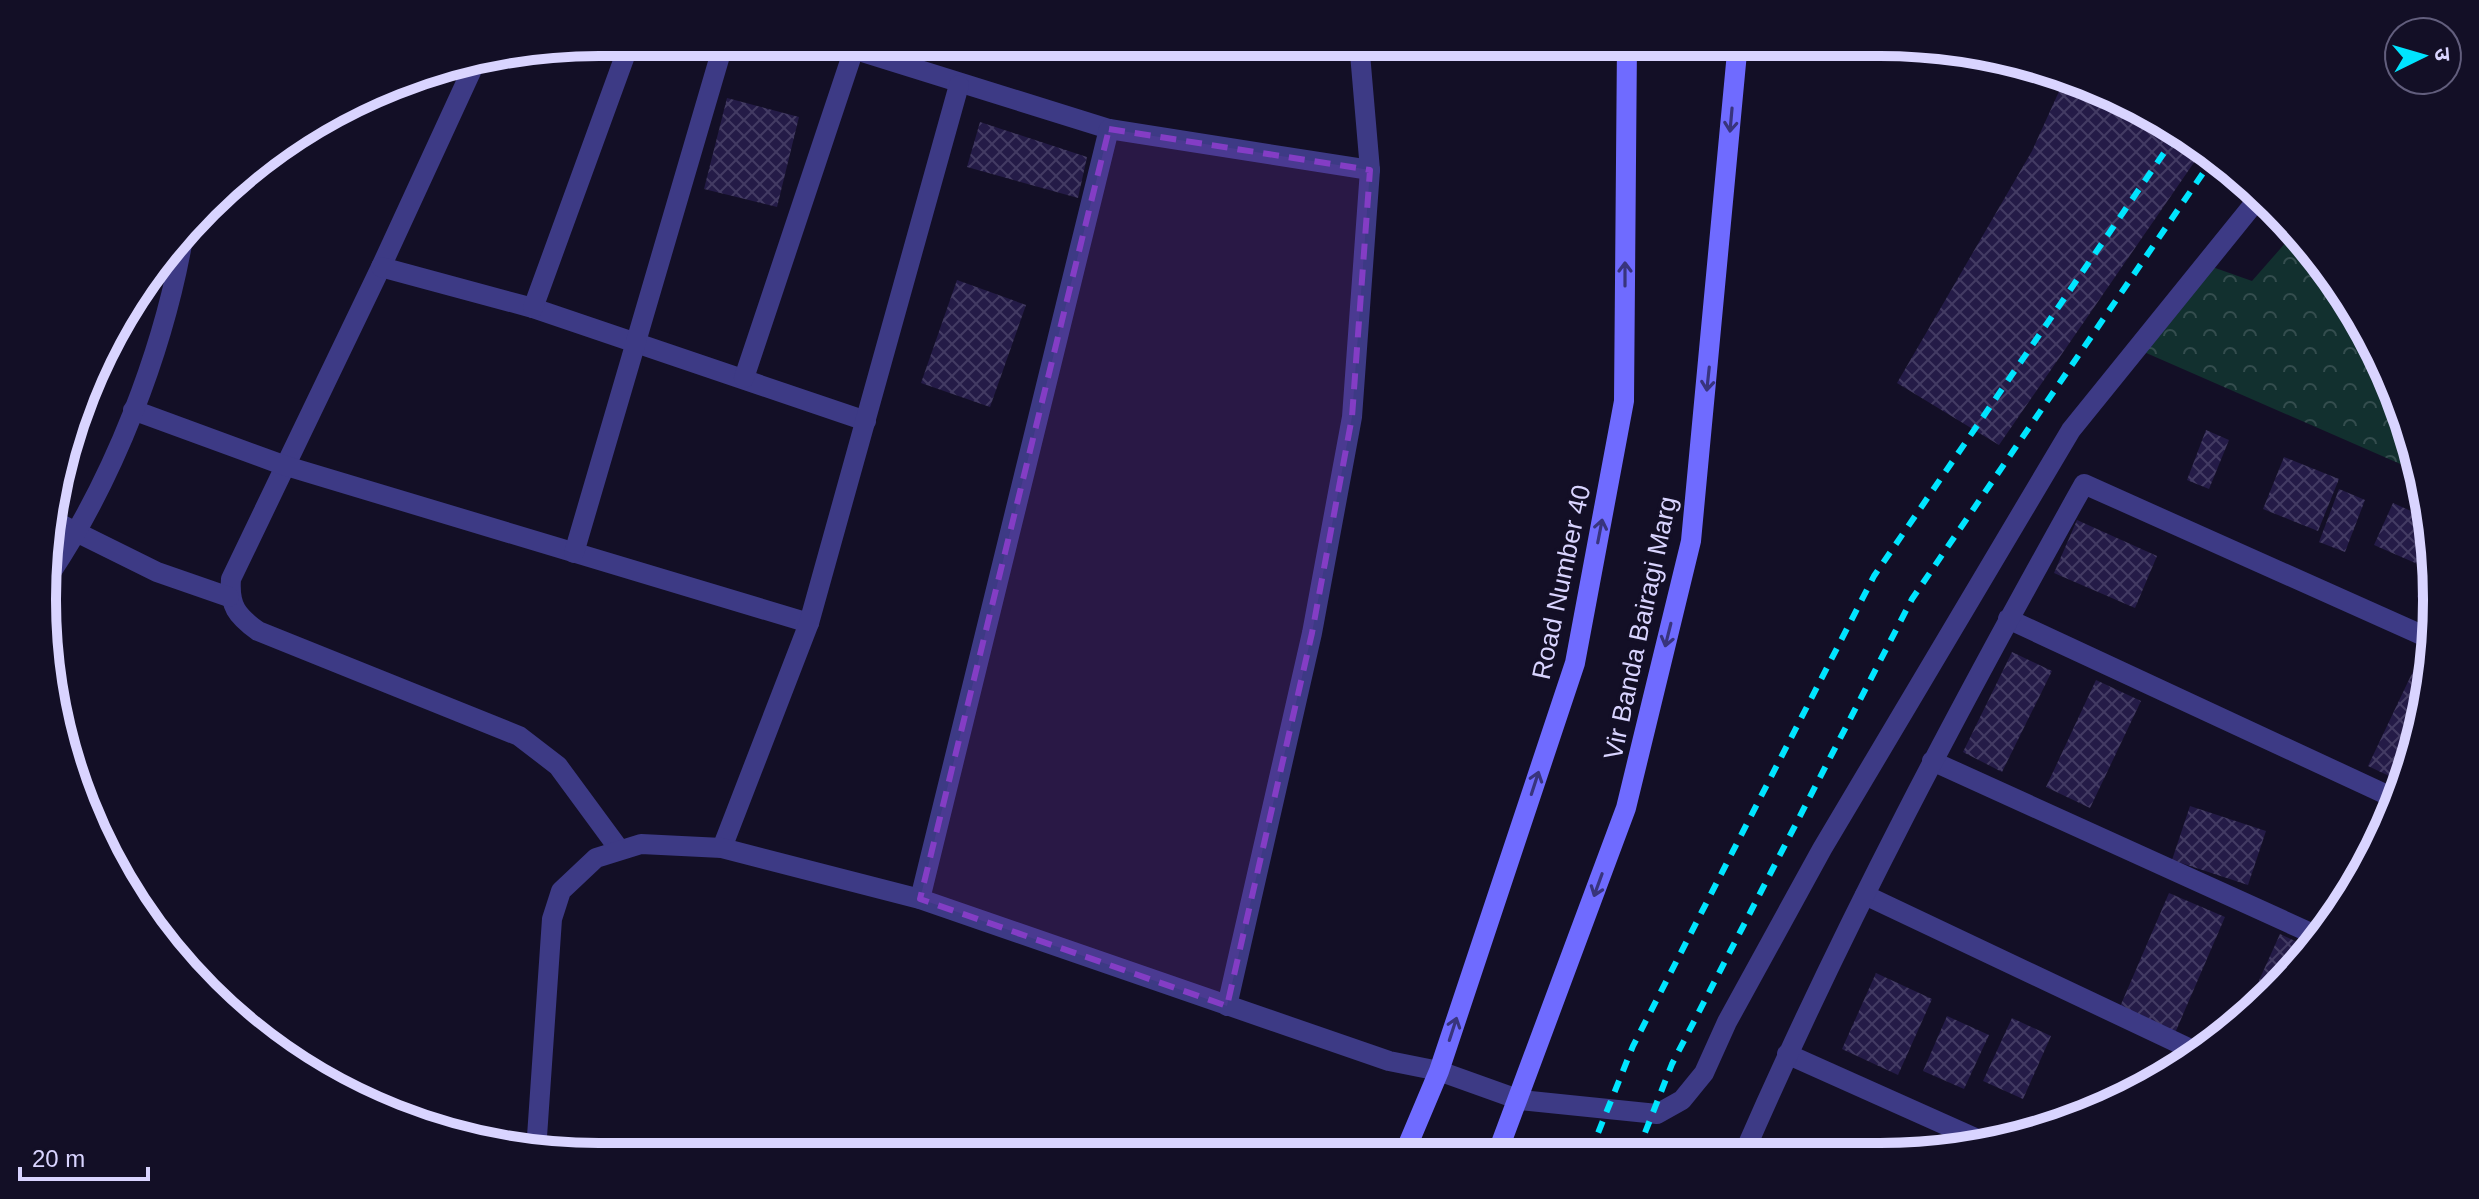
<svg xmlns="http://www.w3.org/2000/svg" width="2479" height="1199" viewBox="0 0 2479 1199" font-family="Arial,'Noto Sans Devanagari',sans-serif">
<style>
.forest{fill:url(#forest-crowns)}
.building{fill:url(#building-cross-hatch)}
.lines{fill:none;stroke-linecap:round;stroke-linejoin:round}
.service{stroke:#3d3a85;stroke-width:20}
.minor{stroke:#3d3a85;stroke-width:20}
.secondary{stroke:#6f6bff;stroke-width:20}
.rail{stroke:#00e5ff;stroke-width:6;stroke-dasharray:12 10;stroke-linecap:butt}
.oneway{stroke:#38347d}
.marked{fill:#843dc5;fill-opacity:0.2;stroke:#843dc5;stroke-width:6;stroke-dasharray:16 10;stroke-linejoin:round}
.labels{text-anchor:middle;stroke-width:7;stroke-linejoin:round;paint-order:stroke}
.street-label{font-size:26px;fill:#d9d4ff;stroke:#130f26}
.rim{fill:none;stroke:#d9d4ff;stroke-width:10}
</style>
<defs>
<pattern id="forest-crowns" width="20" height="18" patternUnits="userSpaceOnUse" patternTransform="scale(2)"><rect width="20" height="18" fill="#12302f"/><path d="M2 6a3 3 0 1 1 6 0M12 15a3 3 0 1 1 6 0" fill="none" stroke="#344d4e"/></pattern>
<pattern id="building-cross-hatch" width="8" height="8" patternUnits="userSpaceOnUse" patternTransform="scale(2)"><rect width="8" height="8" fill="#241b47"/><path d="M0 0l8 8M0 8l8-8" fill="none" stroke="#433b63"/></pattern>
</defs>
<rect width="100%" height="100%" fill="#130f26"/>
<polygon class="forest" points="2295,232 2343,290 2395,387 2421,473 2144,352 2204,264 2252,281"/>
<g class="building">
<polygon points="2066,76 2093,85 2190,136 2204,148 1999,445 1897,383 2032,151"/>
<polygon points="727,98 799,117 777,207 704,189"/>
<polygon points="980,122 1087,157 1078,198 967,167"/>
<polygon points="957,280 1026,305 990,407 921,383"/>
<polygon points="2206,430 2229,440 2209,489 2187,480"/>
<polygon points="2284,457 2339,479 2318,531 2263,509"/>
<polygon points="2339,489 2365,500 2345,552 2319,542"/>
<polygon points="2393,503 2429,519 2436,605 2417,597 2429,569 2374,545"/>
<polygon points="2077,520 2157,556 2135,608 2054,573"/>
<polygon points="2012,652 2052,671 2002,772 1963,752"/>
<polygon points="2415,667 2430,674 2426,709 2404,783 2368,766"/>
<polygon points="2096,680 2141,701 2090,808 2046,787"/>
<polygon points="2190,806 2266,831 2248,885 2172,860"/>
<polygon points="2169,893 2225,917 2175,1033 2119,1009"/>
<polygon points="2280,934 2312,949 2242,1019 2242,1018"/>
<polygon points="1876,973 1932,999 1898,1075 1842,1049"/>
<polygon points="1947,1016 1989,1035 1964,1089 1923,1071"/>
<polygon points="2012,1018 2051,1036 2023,1099 1983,1081"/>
</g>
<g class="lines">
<polyline class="service" points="1520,1100 1657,1114 1682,1100 1704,1073 1727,1022 1822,849 2071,430 2261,195"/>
<g class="minor">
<polyline points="830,42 1109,129 1370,170"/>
<path d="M 475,63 L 381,267 L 231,579 C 229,606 237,616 258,631 L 519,736 L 558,766 L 619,849"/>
<polyline points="381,267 533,308 866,421"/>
<polyline points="533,308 630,42"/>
<polyline points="744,378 853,52"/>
<polyline points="133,410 283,465 809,623"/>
<polyline points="52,520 157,572 229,597"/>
<polyline points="574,553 724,42"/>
<path d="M 50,574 C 114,478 163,352 183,239"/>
<polyline points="2008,619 2398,800"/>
<polyline points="1932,761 2322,938"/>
<polyline points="722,848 809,623 959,85"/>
<polyline points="1865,895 2199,1053"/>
<polyline points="920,899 1109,129"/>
<polyline points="1227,1006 1312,633 1352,417 1370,170 1359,42"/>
<polyline points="1787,1054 1986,1143"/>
<polyline points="536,1151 552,919 561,891 596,858 641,844 722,848 920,899 1389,1061 1439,1071 1520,1100"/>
<path d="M 1744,1153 C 1844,923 1962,702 2084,484 L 2433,640"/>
</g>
<g class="secondary">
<polyline points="1404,1154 1439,1071 1575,663 1624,401 1627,42"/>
<polyline points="1497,1154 1626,808 1691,541 1738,42"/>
</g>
<g class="rail">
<polyline points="1590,1153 1633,1046 1874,576 2179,131"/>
<polyline points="1637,1153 1672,1064 1912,599 2214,157"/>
</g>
</g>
<defs><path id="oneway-shaft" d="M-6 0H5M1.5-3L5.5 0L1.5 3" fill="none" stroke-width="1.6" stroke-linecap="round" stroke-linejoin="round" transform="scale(2)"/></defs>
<g class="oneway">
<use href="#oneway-shaft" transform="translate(1731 120) rotate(95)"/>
<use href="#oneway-shaft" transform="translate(1625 274) rotate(-90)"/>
<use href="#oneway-shaft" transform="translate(1708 379) rotate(96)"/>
<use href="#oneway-shaft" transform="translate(1600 531) rotate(-79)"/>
<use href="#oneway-shaft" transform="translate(1668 635) rotate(104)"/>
<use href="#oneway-shaft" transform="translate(1535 783) rotate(-72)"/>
<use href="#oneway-shaft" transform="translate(1598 885) rotate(110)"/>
<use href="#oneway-shaft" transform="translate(1453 1029) rotate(-72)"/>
</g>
<path class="marked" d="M 1109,129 L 1370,170 L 1352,417 L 1312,633 L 1227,1006 L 920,899 Z"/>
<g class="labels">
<g class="street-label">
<text transform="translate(1561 582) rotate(-78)" y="9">Road Number 40</text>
<text transform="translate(1640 628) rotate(-78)" y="9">Vir Banda Bairagi Marg</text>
</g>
</g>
<path d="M0 0H2479V1199H0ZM599 56H1880A543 543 0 0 1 2423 599V600A543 543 0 0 1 1880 1143H599A543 543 0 0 1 56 600V599A543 543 0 0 1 599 56Z" fill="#130f26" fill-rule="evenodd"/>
<path class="rim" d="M599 56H1880A543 543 0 0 1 2423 599V600A543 543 0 0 1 1880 1143H599A543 543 0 0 1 56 600V599A543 543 0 0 1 599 56Z"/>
<g transform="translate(2423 56) rotate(85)"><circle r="38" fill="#130f26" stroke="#625e7d" stroke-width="2"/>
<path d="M0-6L14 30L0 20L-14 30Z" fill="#00e5ff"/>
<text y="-12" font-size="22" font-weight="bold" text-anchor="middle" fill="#d9d4ff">उ</text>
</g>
<path d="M20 1167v12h128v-12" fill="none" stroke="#d9d4ff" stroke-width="4"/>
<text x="32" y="1167" font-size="24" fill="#d9d4ff" stroke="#130f26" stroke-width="6" paint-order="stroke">20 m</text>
</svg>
